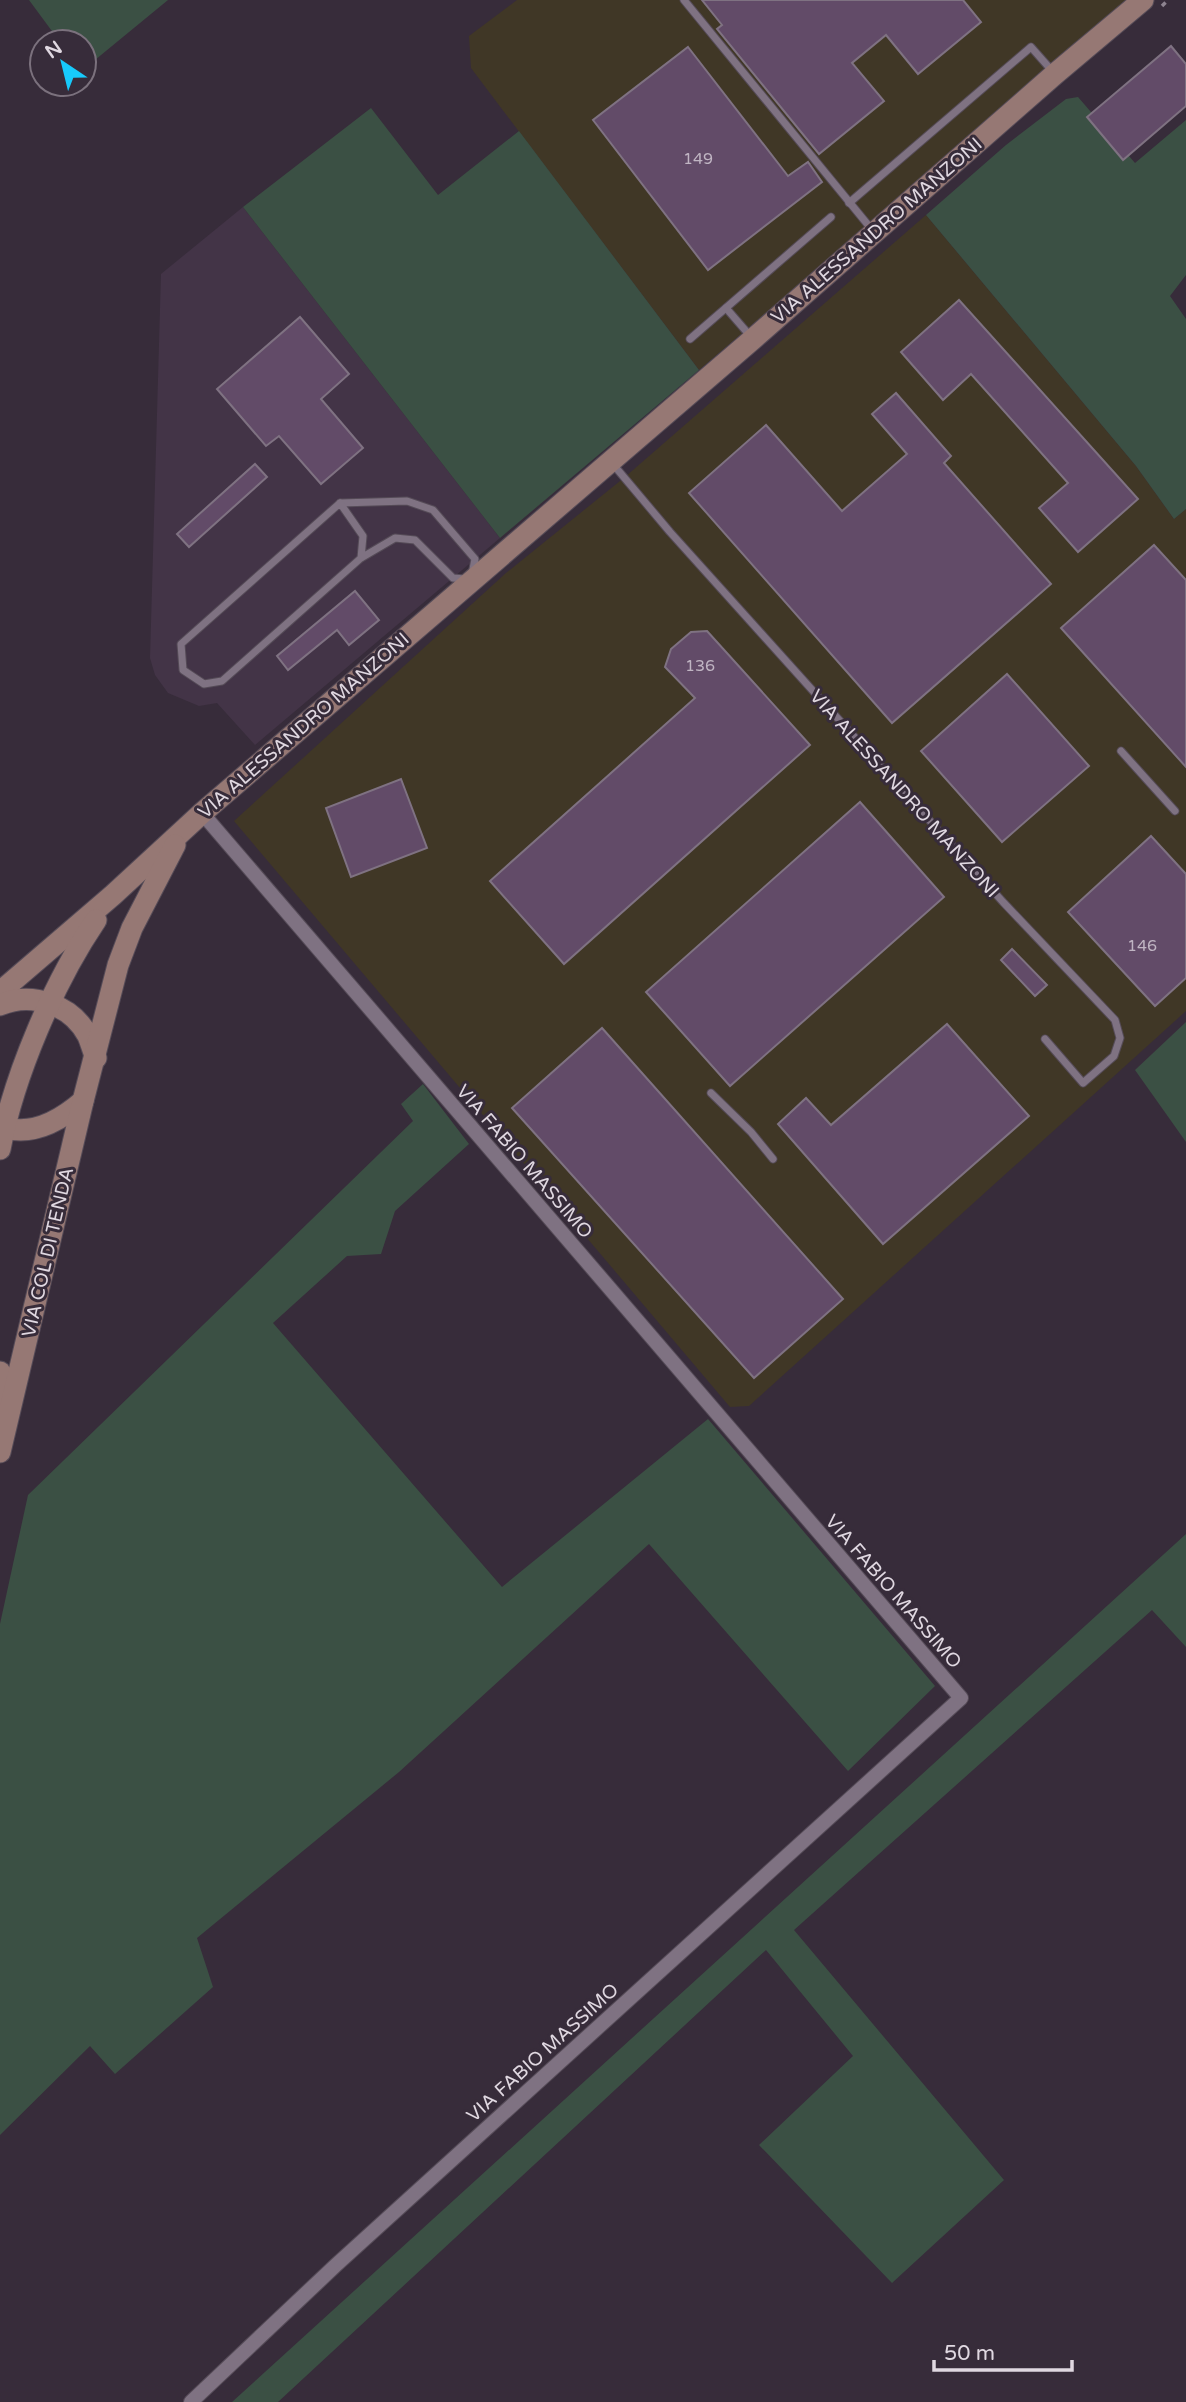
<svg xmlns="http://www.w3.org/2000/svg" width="1186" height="2402" viewBox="0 0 1186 2402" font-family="'Varela Round',sans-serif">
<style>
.built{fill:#433447}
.industrial{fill:#403726}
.green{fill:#3b5044}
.building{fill:#624b68;stroke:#7f7282;stroke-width:2}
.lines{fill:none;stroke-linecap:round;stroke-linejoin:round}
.lane-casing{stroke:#554b57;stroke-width:9}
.street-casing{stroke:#554b57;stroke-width:16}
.secondary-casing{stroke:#554b57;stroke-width:23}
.path{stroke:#8e8490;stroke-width:3.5;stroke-dasharray:5 5;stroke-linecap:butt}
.lane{stroke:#7f7282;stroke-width:7}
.street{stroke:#7f7282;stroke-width:14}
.secondary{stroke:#967874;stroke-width:21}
.labels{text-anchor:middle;stroke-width:6;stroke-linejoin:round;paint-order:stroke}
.number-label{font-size:16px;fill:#c0b5c3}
.street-label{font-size:19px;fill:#e0d8e1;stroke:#372c3a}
</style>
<rect width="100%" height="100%" fill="#372c3a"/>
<polygon class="built" points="243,207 500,538 255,745 217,703 199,706 168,693 155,675 150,658 161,274"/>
<g class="industrial">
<polygon points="517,0 1134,0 699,370 471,68 469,36"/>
<polygon points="926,215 1136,466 1174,519 1186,509 1186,1011 749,1406 730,1407 234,821 506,573 625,477"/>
</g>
<g class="green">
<polygon points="29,0 168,0 84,69 84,42 60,42"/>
<polygon points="1078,97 1135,163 1186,120 1186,275 1170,296 1186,319 1186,509 1174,519 1136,466 926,215 1006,145 1066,99"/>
<polygon points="371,108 438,195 519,131 699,370 500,538 243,207"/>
<polygon points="1186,1022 1186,1142 1135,1070"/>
<polygon points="423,1084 469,1144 395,1211 381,1254 347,1256 273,1323 502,1587 708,1419 935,1686 848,1771 649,1544 399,1772 197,1938 213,1987 115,2074 90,2046 0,2135 0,1624 28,1495 413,1121 401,1104"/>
<polygon points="1186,1534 1186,1647 1152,1610 794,1930 1004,2180 892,2283 759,2145 853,2056 766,1950 278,2402 232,2402"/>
</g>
<g class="building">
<polygon points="702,0 963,0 981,22 918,74 886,35 852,63 884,101 819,154 717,29 722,25"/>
<polygon points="1171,46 1186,64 1186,106 1123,160 1087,117"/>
<polygon points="688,47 788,176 808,162 822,182 708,270 593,120"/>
<polygon points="959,300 1138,499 1078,552 1039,508 1068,483 971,374 943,400 901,352"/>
<polygon points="300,317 349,374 321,399 363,448 321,484 279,436 266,446 217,389"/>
<polygon points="896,393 951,456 944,463 1051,584 892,723 689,493 766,425 842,511 907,454 872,414"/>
<polygon points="255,464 267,477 189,547 177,534"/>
<polygon points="1154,545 1186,580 1186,767 1061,628"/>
<polygon points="355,591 379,620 349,645 337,630 288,670 277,656"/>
<polygon points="707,631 810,745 564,964 490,881 695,698 665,667 671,649 691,632"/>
<polygon points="1007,674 1089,766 1002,842 921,751"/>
<polygon points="401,779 427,848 351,877 326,808"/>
<polygon points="860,802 944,897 730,1086 646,992"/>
<polygon points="1151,836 1186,874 1186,978 1155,1006 1068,912"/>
<polygon points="1012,949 1047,985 1035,996 1001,960"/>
<polygon points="947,1024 1029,1116 883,1244 778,1124 806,1098 831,1125"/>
<polygon points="602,1028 843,1299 754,1378 512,1108"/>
</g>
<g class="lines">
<defs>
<g id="lane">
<polyline points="684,0 873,231"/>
<polyline points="849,203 1031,47 1054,73"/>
<polyline points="726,308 752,338"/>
<polyline points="690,339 831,217"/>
<polyline points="612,463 670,532 1003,902 1115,1020 1120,1038 1114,1056 1083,1083 1045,1039"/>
<polyline points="340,503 407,501 433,510 475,559 472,574"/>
<polyline points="361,558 363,536 340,503 181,644 183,670 204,684 222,681 361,558 395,538 415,540 453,578 465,579"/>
<polyline points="1121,751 1175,811"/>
<polyline points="711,1093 751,1132 773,1159"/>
</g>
<polyline id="street" points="191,2402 336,2265 961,1698 202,813"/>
<g id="secondary">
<polyline points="0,992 113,895 202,813 753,339 1055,74 1143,0"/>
<path d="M 0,1005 C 32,991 72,1005 88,1036 C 91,1043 93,1051 96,1058"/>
<path d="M 0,1126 C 31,1138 61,1120 83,1101"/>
<path d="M 0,1149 C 14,1075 54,982 96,920"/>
<polyline points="0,1372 0,1413"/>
<polyline points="0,1452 83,1101 118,965 132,928 175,845"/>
</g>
</defs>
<use href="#lane" class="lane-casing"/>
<use href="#street" class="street-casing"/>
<use href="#secondary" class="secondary-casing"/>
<polyline class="path" points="1162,6 1168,0"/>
<use href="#lane" class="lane"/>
<use href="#street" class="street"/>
<use href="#secondary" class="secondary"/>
</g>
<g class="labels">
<g class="number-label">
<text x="698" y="164">149</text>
<text x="700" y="671">136</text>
<text x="1142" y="951">146</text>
</g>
<g class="street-label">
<text transform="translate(876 230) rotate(-41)" y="7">VIA ALESSANDRO MANZONI</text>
<text transform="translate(303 725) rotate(-41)" y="7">VIA ALESSANDRO MANZONI</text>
<text transform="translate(905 793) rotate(48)" y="7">VIA ALESSANDRO MANZONI</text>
<text transform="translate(525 1161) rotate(49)" y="7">VIA FABIO MASSIMO</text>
<text transform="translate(47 1252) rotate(-77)" y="7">VIA COL DI TENDA</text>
<text transform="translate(894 1591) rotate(49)" y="7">VIA FABIO MASSIMO</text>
<text transform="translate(542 2052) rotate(-42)" y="7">VIA FABIO MASSIMO</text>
</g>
</g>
<g transform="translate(63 63) rotate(325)"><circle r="33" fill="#372c3a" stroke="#7b717d" stroke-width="2"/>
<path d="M0-5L12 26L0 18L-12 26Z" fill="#17cafb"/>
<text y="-10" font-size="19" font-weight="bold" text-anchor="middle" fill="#e0d8e1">N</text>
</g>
<path d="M934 2360v10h138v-10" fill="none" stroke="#e0d8e1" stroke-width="3.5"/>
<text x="944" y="2360" font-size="21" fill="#e0d8e1" stroke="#372c3a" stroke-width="5" paint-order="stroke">50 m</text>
</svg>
